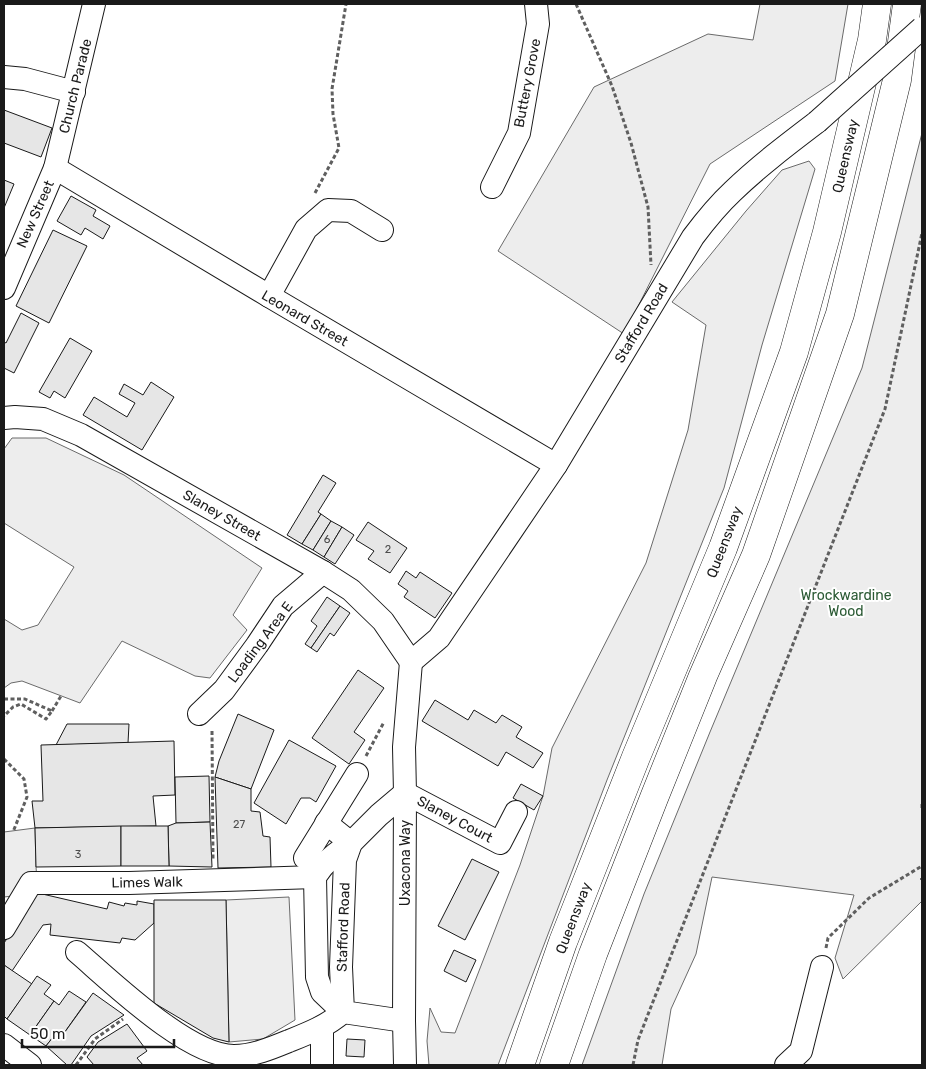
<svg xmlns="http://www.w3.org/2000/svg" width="926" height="1069" font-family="Rubik,sans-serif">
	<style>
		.built { fill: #ededed; stroke: #6a6a6a }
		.building { fill: #e6e6e6; stroke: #1a1a1a }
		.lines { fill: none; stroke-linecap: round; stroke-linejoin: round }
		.minor-casing { stroke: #1a1a1a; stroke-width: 24 }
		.highway-casing { stroke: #1a1a1a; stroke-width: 29 }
		.path { stroke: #5f5f5f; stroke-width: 3; stroke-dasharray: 4 2.5; stroke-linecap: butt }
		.minor { stroke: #fff; stroke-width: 22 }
		.highway { stroke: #fff; stroke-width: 28 }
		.minor-bridge-casing { stroke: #1a1a1a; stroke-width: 24; stroke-linecap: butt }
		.minor-bridge { stroke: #fff; stroke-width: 22 }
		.labels { text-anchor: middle; stroke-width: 4; stroke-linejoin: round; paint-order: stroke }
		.number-label { font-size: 11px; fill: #4d4d4d }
		.street-label { font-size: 14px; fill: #1a1a1a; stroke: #fff }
		.park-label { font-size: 14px; fill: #2b5a34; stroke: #fff }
	</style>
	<rect width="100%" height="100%" fill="#fff"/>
	<g class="built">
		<path d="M 760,4 L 848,4 L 835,81 L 710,164 L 624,334 L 498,251 L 594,87 L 708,34 L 753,40 Z"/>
		<path d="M 922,133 L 922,877 L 920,879 L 922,881 L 922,901 L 843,979 L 835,958 L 854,895 L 712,877 L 696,954 L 671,1009 L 662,1065 L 582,1065 L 644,894 L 710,732 L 862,368 Z"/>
		<path d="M 809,161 L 815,169 L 762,345 L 724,488 L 607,780 L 498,1065 L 429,1065 L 427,1041 L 430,1008 L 441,1032 L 455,1033 L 520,865 L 543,796 L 552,748 L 646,563 L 688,430 L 706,325 L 672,302 L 746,211 L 782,170 Z"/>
		<path d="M 12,438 L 46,438 L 124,475 L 262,568 L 233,615 L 247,630 L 210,678 L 195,676 L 122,641 L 80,703 L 22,681 L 11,683 L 4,688 L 4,619 L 22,630 L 38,625 L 74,567 L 4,523 L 4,449 Z"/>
		<path d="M 35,828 L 36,867 L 38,893 L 4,897 L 4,832 Z"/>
		<path d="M 289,897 L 295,1020 L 263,1039 L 229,1042 L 226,900 Z"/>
	</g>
	<g class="building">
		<path d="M 4,110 L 52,128 L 41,157 L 4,143 Z"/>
		<path d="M 4,180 L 14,184 L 4,208 Z"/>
		<path d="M 71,196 L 96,210 L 93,216 L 110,226 L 103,239 L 85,228 L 81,235 L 57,221 Z"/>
		<path d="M 53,230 L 87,246 L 49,323 L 16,306 Z"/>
		<path d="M 21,313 L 39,323 L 14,373 L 4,368 L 4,342 L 6,343 Z"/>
		<path d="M 70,338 L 92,351 L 65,398 L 54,391 L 50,398 L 39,392 Z"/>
		<path d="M 151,382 L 174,397 L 142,450 L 83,415 L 94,397 L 127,417 L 135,403 L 119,394 L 124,384 L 143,395 Z"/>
		<path d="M 323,475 L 336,483 L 318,512 L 321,514 L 302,544 L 287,535 Z"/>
		<path d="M 321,514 L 331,521 L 313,550 L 302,544 Z"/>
		<path d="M 331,521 L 342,527 L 324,557 L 313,550 Z"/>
		<path d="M 368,522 L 407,548 L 390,573 L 368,559 L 374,551 L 356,540 Z"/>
		<path d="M 342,527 L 354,535 L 335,564 L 324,557 Z"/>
		<path d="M 406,571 L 416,578 L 420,572 L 452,593 L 435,618 L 404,597 L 408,591 L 398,584 Z"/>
		<path d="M 327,597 L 340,606 L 311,648 L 305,644 L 317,626 L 311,621 Z"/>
		<path d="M 340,606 L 350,613 L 334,636 L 330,633 L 317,652 L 311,648 Z"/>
		<path d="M 358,670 L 384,688 L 354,732 L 365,740 L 349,764 L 312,738 Z"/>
		<path d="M 435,700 L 468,720 L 474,710 L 496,723 L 502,715 L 522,727 L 516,737 L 543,753 L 533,768 L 506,752 L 498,766 L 422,721 Z"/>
		<path d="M 238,714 L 274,730 L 251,789 L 215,777 L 219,761 Z"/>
		<path d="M 67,724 L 129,724 L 128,743 L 56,745 Z"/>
		<path d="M 289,740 L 336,766 L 316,802 L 310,798 L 301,798 L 286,824 L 254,803 Z"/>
		<path d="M 174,741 L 175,795 L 153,796 L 156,826 L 35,828 L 32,801 L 43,801 L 41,745 Z"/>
		<path d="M 209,776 L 210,822 L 176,823 L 175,777 Z"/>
		<path d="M 215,777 L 251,789 L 251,811 L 260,812 L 263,836 L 270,837 L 271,867 L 218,868 Z"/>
		<path d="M 521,784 L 543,796 L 534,810 L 513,798 Z"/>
		<path d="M 210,822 L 212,867 L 169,866 L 168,826 L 176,823 Z"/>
		<path d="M 121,826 L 121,866 L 36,867 L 35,828 Z"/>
		<path d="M 121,826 L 168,826 L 169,866 L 121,866 Z"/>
		<path d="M 472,859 L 499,872 L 465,940 L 438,926 Z"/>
		<path d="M 38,893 L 107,909 L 109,902 L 124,906 L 125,903 L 137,905 L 137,901 L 154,904 L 154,923 L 135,940 L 122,938 L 120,943 L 50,935 L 51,924 L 43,925 L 12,971 L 4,965 L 4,943 Z"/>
		<path d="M 154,900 L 226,900 L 229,1042 L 213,1038 L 154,1003 Z"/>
		<path d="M 454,950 L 476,960 L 466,982 L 444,971 Z"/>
		<path d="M 4,965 L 32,984 L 7,1019 L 4,1016 Z"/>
		<path d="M 37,976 L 51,985 L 44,994 L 54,1001 L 30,1035 L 7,1019 Z"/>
		<path d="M 69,991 L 86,1002 L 62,1036 L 57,1032 L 46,1046 L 30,1035 L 54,1001 L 59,1005 Z"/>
		<path d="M 93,993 L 124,1015 L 91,1036 L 71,1065 L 67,1065 L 46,1046 L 57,1032 L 62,1036 Z"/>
		<path d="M 127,1024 L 147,1051 L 137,1058 L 143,1065 L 94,1065 L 87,1057 L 98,1042 Z"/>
		<path d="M 347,1039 L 365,1040 L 364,1057 L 346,1056 Z"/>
	</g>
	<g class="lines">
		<g class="minor-casing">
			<g id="minor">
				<path d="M 4,77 L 25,79 L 74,92"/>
				<path d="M 55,168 L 269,296 L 556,465"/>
				<path d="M 492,187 L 519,133 L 538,24 L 536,4"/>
				<path d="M 4,288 L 55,168 L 94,4"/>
				<path d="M 269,296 L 306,229 L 328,210 L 351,211 L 382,230"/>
				<path d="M 4,418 L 15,417 L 43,419 L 81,435 L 323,572 L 351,590 L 383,621 L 411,662"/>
				<path d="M 411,662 L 439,638 L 556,465 L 693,237 C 705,221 718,205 733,191 C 759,166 788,144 817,122"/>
				<path d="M 199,714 L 224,690 L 257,645 L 283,606 L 323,572"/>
				<path d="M 305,858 L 357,774"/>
				<path d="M 4,928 L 31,883 L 129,883 L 315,877"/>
				<path d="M 77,952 C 112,982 188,1056 234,1056 C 253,1056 272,1048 289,1041 C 309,1033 327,1026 343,1012 L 322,992 L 317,977 L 315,877 C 325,861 336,853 351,843 L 326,823"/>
				<path d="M 404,1021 L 343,1012 L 341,967 L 345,860 L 351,843 L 379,815 L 405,793 L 500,843 L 516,812"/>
				<path d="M 322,1027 L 322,1065"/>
				<path d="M 4,1045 L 30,1065"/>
				<path d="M 405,1065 L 404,1021 L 405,793 L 404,747 L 411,662"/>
				<path d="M 786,1065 L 801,1051 L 822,967"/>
			</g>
		</g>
		<g class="highway-casing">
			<g id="highway">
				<path d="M 520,1065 L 563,942 L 636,757 L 723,548 L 794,352 L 827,232 L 872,40 L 877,4"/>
				<path d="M 554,1065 L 593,954 L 654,798 L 703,676 L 756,555 L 840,314 L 897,80 L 907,4"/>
			</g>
		</g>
		<g class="path">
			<path d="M 576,4 L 612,86 L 631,143 L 648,207 L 651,265"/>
			<path d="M 315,193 L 339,148 L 333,114 L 332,89 L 346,4"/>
			<path d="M 4,699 L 25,699 L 52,711 L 46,719 L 21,704 L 13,707 L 4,716"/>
			<path d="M 52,711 L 61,696"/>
			<path d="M 212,731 L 213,860"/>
			<path d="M 366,756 L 384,722"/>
			<path d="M 4,759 L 24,779 L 27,797 L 13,832"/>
			<path d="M 922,804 L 922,809"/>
			<path d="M 826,948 L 828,938 L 869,898 L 922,866"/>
			<path d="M 76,1065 L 95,1039 L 123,1019"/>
			<path d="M 633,1065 L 638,1040 L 885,409 L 922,233"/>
		</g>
		<use href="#minor" class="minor"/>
		<use href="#highway" class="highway"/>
		<g class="minor-bridge-casing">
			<path id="minor-bridge" d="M 817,122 L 922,28"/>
		</g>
		<use href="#minor-bridge" class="minor-bridge"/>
	</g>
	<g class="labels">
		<g class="number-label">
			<text x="327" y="543">6</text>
			<text x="388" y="553">2</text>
			<text x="239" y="828">27</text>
			<text x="78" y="858">3</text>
		</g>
		<g class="street-label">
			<text transform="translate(527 83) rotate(-79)" y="5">Buttery Grove</text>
			<text transform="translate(75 86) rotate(-76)" y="5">Church Parade</text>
			<text transform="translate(845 156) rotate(-77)" y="5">Queensway</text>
			<text transform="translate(35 214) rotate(-66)" y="5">New Street</text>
			<text transform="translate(305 318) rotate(30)" y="5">Leonard Street</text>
			<text transform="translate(641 323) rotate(-59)" y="5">Stafford Road</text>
			<text transform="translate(222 515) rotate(30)" y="5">Slaney Street</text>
			<text transform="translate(724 542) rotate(-69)" y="5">Queensway</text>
			<text transform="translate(260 642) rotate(-53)" y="5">Loading Area E</text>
			<text transform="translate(455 819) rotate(28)" y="5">Slaney Court</text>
			<text transform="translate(405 863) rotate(-90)" y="5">Uxacona Way</text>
			<text transform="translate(147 882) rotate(-1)" y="5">Limes Walk</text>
			<text transform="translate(573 918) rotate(-69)" y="5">Queensway</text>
			<text transform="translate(343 927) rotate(-88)" y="5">Stafford Road</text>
		</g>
		<g class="park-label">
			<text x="846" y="600">Wrockwardine<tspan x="846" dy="16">Wood</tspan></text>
		</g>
	</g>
	<rect width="926" height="1069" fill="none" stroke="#1a1a1a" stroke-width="10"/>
	<path d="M22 1039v8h152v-8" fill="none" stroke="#1a1a1a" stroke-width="2.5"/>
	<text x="30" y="1039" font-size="15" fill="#1a1a1a" stroke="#ffffff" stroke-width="4" paint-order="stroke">50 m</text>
</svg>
